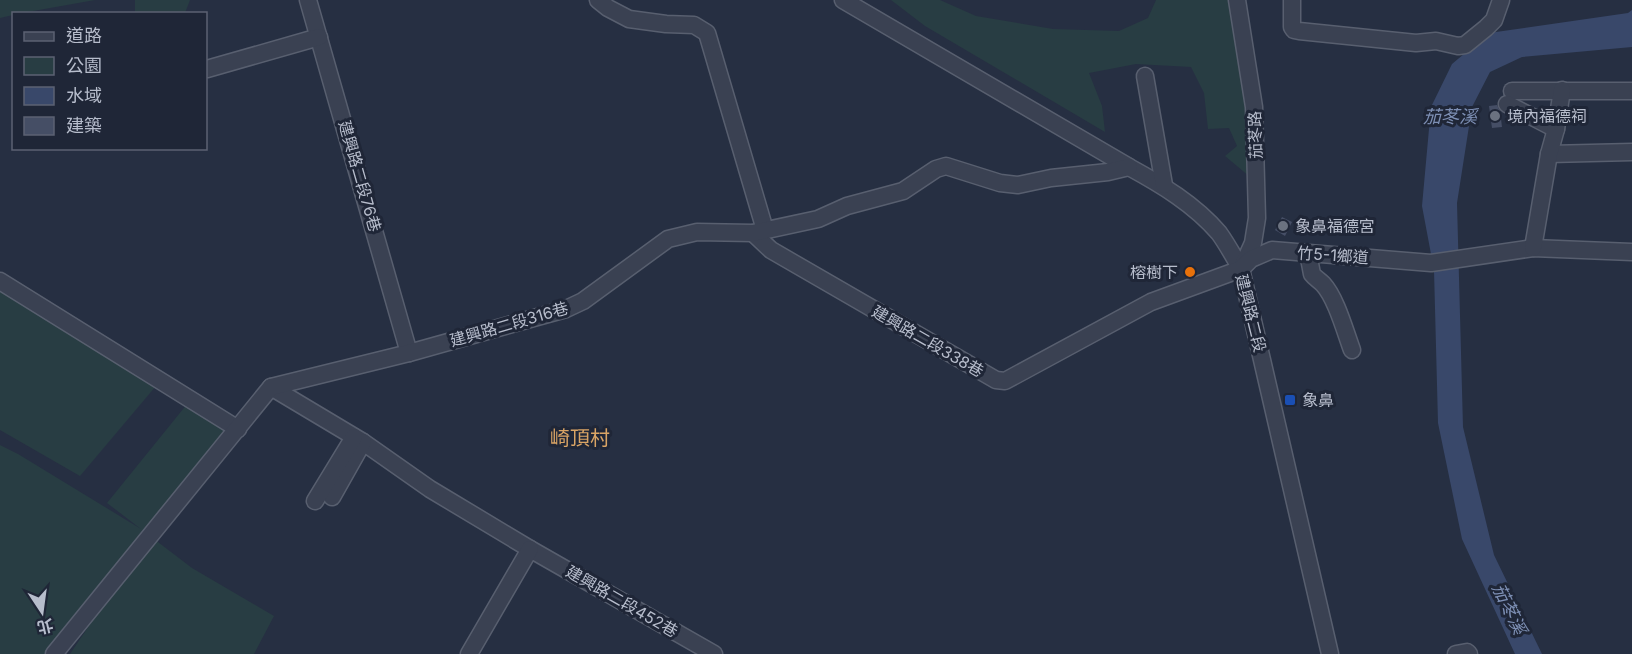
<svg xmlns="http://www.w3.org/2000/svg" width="1632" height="654" font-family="Inter,'Noto Sans TC',sans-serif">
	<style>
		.green { fill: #283d43 }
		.water { fill: #39486a }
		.building { fill: #454e65 }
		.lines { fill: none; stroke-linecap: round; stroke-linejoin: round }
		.minor-casing { stroke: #585f6f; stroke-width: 19 }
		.minor { stroke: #3a4152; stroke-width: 16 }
		.worship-dot { fill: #6b7280; stroke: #1f2637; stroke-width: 2 }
		.food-dot { fill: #e8710a; stroke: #1f2637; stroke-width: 2 }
		.transit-dot { fill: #1a4fb4; stroke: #1f2637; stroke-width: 2 }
		.labels { text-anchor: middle; stroke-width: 6; stroke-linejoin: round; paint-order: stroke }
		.poi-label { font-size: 16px; fill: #b7bdcc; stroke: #1f2637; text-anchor: start }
		.street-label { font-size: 16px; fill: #b7bdcc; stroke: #1f2637 }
		.water-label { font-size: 18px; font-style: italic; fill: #7d8fb4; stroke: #1f2637 }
		.quarter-label { font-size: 20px; fill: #d9a465; stroke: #1f2637 }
	</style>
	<rect width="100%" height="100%" fill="#262f42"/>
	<g class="green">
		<path d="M 0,0 L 95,0 L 22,13 L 14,14 L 13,15 L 0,18 Z"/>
		<path d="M 135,0 L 190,0 L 185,13 L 135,14 Z"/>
		<path d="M 891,0 L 940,0 L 976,16 L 1053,29 L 1119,31 L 1148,18 L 1156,0 L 1232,0 L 1262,187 L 1225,156 L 1237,146 L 1229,128 L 1208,129 L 1204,93 L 1191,67 L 1136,64 L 1089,73 L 1102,106 L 1105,132 L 925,26 Z"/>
		<path d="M 0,279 L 161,380 L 80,476 L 0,430 Z"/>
		<path d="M 192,398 L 238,429 L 150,536 L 192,568 L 274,616 L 254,654 L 70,654 L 144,544 L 54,654 L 0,654 L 0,445 L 18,454 L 141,529 L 107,503 Z"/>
	</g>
	<path class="water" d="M 1632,10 L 1632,47 L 1522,57 L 1490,72 L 1472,107 L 1457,203 L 1463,427 L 1494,555 L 1542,654 L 1515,654 L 1462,539 L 1438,423 L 1434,270 L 1422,206 L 1431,107 L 1452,64 L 1489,33 L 1628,13 Z"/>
	<g class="building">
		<path d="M 1497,105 L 1500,111 L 1502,127 L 1492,128 L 1489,106 Z"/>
		<path d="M 1282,217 L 1292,222 L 1285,236 L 1275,230 Z"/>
	</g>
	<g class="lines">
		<g class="minor-casing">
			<g id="minor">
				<path d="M 308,0 L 409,353"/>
				<path d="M 598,0 L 608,8 L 629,19 L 666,24 L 694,25 L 707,33 L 765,230"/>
				<path d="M 843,0 L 1129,167 C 1162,185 1194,204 1219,233 C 1227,244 1234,257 1241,269 L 1330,654"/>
				<path d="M 1237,0 L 1254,107 L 1257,218 L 1253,243 L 1243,265"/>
				<path d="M 1292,0 L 1292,27 L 1294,30 L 1299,31 L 1416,43 L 1436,41 L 1458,46 L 1465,45 L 1486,28 L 1494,20 L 1501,0"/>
				<path d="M 207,69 L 319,37"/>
				<path d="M 1145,76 L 1164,185"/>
				<path d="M 1512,91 L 1632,91"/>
				<path d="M 1507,104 L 1556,129"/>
				<path d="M 1549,154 L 1632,152"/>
				<path d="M 753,233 L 771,250 L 996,380 L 1005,381 L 1151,302 L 1241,269 L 1251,259 L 1272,250 L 1431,263 L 1533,248 L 1632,252"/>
				<path d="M 1533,248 L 1549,154 L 1556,129 L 1562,90"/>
				<path d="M 1308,253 L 1312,274 C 1315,278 1319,280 1323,284 C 1336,298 1345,331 1352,350"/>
				<path d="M 0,281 L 238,429"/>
				<path d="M 271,387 L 363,442 L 430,489 L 530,549 L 714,654"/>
				<path d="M 332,497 L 363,442"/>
				<path d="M 315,501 L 354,437"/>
				<path d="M 54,654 L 271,387 L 409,353 L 566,309 L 583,301 L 668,239 L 697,232 L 753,233 L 818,219 L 847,206 L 903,191 L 936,169 L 946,166 L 1000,183 L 1018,185 L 1051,178 L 1108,172 L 1129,167"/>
				<path d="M 469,654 L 530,549"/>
				<path d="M 1456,654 L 1467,652 L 1469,654"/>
			</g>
		</g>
		<use href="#minor" class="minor"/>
	</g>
	<g class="worship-dot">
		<circle cx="1495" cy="116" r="6"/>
		<circle cx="1283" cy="226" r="6"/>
	</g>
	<circle class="food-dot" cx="1190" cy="272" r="6"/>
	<rect class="transit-dot" x="1284" y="394" width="12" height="12" rx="3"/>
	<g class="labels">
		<g class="poi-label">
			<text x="1507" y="122">境內福德祠</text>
			<text x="1295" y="232">象鼻福德宮</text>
			<text x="1178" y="278" text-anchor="end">榕樹下</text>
			<text x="1302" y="406">象鼻</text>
		</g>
		<g class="street-label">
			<text transform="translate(1255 135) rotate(-92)" y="6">茄苳路</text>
			<text transform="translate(360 176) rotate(74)" y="6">建興路二段76巷</text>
			<text transform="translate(1333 255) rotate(4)" y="6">竹5-1鄉道</text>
			<text transform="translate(1251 313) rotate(76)" y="6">建興路二段</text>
			<text transform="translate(509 324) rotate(-16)" y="6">建興路二段316巷</text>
			<text transform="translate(928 341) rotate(30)" y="6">建興路二段338巷</text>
			<text transform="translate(622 601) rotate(30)" y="6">建興路二段452巷</text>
		</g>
		<g class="water-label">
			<text x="1450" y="123">茄苳溪</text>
			<text transform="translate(1509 609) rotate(64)" y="6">茄苳溪</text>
		</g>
		<g class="quarter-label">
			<text x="580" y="445">崎頂村</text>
		</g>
	</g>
	<rect x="12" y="12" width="195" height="138" fill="#1f2637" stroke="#5c6273" stroke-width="1.5"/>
	<rect x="24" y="32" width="30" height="9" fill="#3a4152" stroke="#5c6273" stroke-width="1.5"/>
	<text x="66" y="42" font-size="18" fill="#b7bdcc">道路</text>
	<rect x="24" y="57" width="30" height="18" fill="#283d43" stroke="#5c6273" stroke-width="1.5"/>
	<text x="66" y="72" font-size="18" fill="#b7bdcc">公園</text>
	<rect x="24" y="87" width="30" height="18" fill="#39486a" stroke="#5c6273" stroke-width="1.5"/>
	<text x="66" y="102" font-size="18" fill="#b7bdcc">水域</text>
	<rect x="24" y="117" width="30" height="18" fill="#454e65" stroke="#5c6273" stroke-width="1.5"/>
	<text x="66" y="132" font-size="18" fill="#b7bdcc">建築</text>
	<g transform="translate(42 612) rotate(167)" stroke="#1f2637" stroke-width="4.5" paint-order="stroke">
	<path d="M0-4.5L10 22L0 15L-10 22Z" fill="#b7bdcc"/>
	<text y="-9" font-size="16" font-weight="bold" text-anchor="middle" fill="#b7bdcc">北</text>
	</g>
</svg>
